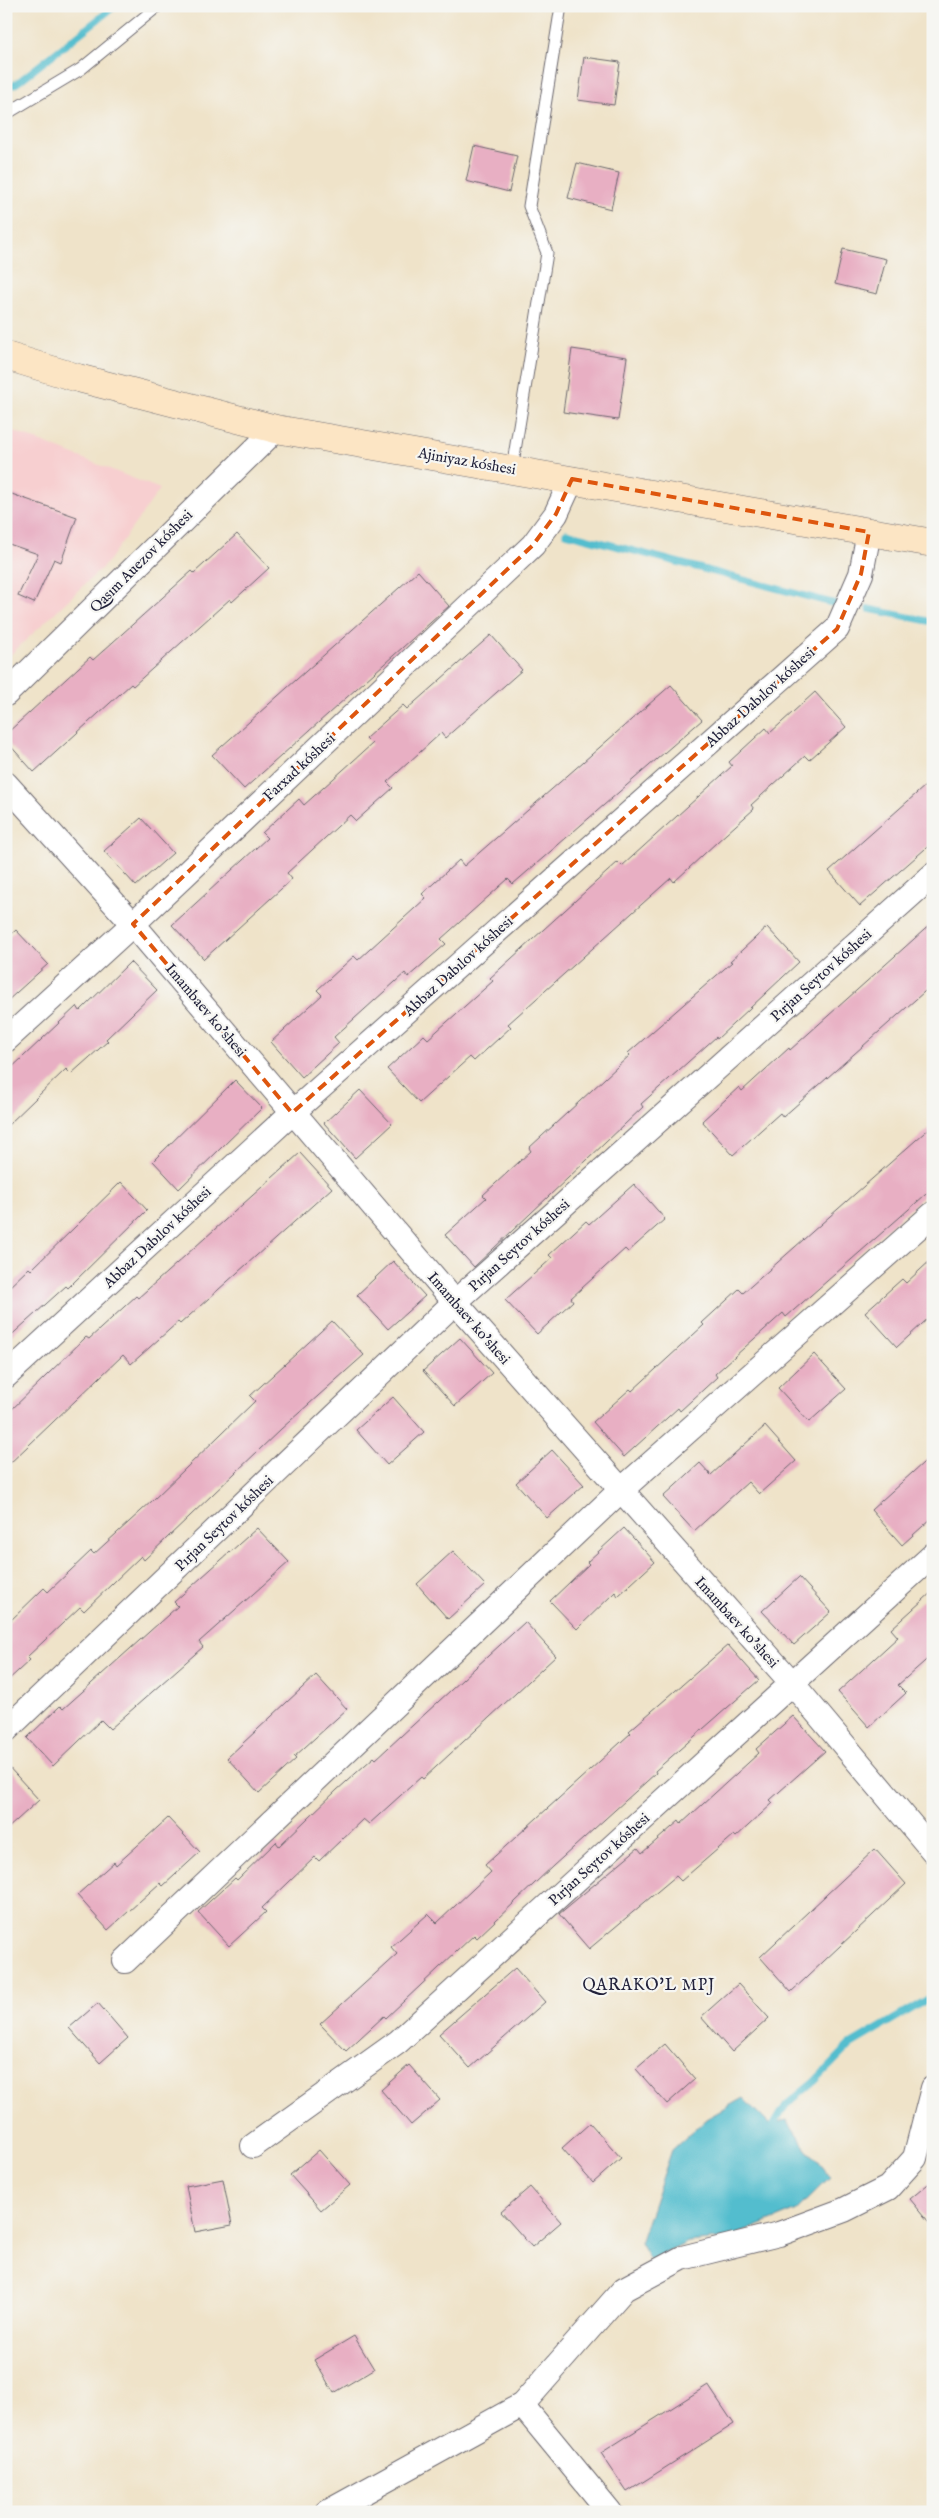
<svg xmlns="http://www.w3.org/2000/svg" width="939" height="2518" font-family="'IM FELL English',serif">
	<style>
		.built { fill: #f7cfd0 }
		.water { fill: #52bdce; stroke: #3a7084 }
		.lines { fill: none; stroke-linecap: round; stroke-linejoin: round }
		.stream { stroke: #52bdce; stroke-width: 7 }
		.building { fill: #e8afc3 }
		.lane-casing { stroke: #6a666d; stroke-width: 13 }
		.street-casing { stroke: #6a666d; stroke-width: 26 }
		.secondary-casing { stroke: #6a666d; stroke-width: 29 }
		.lane { stroke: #fff; stroke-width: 11 }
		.street { stroke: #fff; stroke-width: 24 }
		.secondary { stroke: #fce5c4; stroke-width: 28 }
		.marked { fill: none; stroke: #de560e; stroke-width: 4; stroke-dasharray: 10 6; stroke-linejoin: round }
		.labels { text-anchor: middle; stroke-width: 4.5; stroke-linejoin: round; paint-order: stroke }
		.street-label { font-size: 15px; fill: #22223b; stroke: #f6f6f2 }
		.neighbourhood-label { font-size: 16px; letter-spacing: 1px; fill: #22223b; stroke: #f6f6f2 }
	</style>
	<rect width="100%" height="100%" fill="#f6f6f2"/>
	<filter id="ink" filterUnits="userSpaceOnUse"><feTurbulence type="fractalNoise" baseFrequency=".02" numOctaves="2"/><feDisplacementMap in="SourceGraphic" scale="10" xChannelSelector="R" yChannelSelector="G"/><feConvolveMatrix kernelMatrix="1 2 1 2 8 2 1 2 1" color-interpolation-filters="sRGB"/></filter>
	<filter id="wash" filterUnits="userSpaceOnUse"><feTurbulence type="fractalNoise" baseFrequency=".0096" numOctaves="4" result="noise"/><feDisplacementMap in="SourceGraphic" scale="20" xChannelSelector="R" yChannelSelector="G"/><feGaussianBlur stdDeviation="1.12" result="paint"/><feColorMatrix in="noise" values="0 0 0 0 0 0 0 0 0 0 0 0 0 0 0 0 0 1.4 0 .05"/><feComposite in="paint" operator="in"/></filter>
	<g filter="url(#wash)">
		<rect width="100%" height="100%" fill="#efe3c9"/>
		<path class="built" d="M 6,428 L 160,489 L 106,564 L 6,659 Z"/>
		<path class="water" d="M 743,2098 L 772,2127 L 775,2123 L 787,2120 C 799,2142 816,2157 830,2177 L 797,2210 L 729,2238 L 688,2242 L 650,2261 L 640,2243 L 672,2150 L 706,2119 Z"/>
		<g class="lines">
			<g class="stream">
				<path d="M 6,88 L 17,83 L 115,6"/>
				<path d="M 566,533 L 836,604"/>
				<path d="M 869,609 L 933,622"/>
				<path d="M 772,2128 L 786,2105 L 814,2082 L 850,2045 L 933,1996"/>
			</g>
		</g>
		<g id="blocks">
			<g class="building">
				<path d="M 584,57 L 620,62 L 614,105 L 578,100 Z"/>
				<path d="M 474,146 L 517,156 L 509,192 L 466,181 Z"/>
				<path d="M 577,163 L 619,173 L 611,209 L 568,198 Z"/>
				<path d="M 843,249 L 886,259 L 877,294 L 835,284 Z"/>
				<path d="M 572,349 L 627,357 L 618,420 L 563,412 Z"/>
				<path d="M 6,492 L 77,517 L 61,562 L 54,559 L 34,603 L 18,596 L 38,554 L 6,543 Z"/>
				<path d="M 237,534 L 269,568 L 232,602 L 230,599 L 133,686 L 131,684 L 34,772 L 6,741 L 6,734 L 90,657 L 93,660 L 192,571 L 194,573 Z"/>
				<path d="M 418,571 L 449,606 L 244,789 L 212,755 Z"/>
				<path d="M 491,635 L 522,670 L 445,738 L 441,733 L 387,782 L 393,788 L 356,821 L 350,815 L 287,873 L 292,879 L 204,959 L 172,925 L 267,838 L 262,833 L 299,799 L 304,805 L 372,744 L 366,738 L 403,705 L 407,709 Z"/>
				<path d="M 671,685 L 702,720 L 513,884 L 508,879 L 441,939 L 446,944 L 408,977 L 405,973 L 334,1037 L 339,1043 L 302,1077 L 271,1042 L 322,995 L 317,990 L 354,956 L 358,960 L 426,898 L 422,894 L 459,860 L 464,866 Z"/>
				<path d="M 815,692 L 846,727 L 809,760 L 805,756 L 751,805 L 754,809 L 717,842 L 674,882 L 671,878 L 564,974 L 508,1024 L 511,1027 L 474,1061 L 470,1057 L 419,1103 L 387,1069 L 424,1035 L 428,1039 L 493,981 L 490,978 L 618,862 L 622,866 L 732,766 L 729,762 L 766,728 L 770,733 Z"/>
				<path d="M 925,786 L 933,795 L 933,842 L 860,906 L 829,871 Z"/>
				<path d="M 141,818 L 173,853 L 136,886 L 104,851 Z"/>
				<path d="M 933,922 L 933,984 L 783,1117 L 780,1113 L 733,1155 L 702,1121 L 739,1087 L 742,1091 L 789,1048 L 790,1050 Z"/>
				<path d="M 767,927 L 799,962 L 717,1039 L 716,1037 L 641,1104 L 643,1107 L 474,1267 L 445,1235 L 486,1198 L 483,1195 L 531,1151 L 529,1148 L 630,1055 L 628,1053 L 732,962 L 730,961 Z"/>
				<path d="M 16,930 L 48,964 L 6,1002 L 6,939 Z"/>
				<path d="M 130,962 L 157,990 L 106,1039 L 108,1041 L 71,1074 L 66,1069 L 6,1127 L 6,1073 L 77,1006 L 80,1011 Z"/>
				<path d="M 235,1080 L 262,1108 L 179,1189 L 153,1161 Z"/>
				<path d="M 360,1090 L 392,1124 L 355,1158 L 324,1123 Z"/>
				<path d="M 933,1125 L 933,1188 L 786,1317 L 783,1313 L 715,1374 L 717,1377 L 680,1411 L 678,1408 L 624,1457 L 593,1422 L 630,1389 L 632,1391 L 704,1325 L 702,1323 L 739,1289 L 743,1293 Z"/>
				<path d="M 300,1153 L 332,1188 L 180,1324 L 178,1322 L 131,1364 L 123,1355 L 6,1467 L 6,1415 L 86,1337 L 89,1339 L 136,1296 L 138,1298 Z"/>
				<path d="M 121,1182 L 147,1210 L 68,1288 L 66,1286 L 6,1340 L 6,1290 L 29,1268 L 31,1270 Z"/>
				<path d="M 634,1184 L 665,1219 L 628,1252 L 625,1249 L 571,1298 L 573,1301 L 537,1334 L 505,1300 L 552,1258 L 549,1255 L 586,1221 L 589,1224 Z"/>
				<path d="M 933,1258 L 933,1314 L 897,1347 L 865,1312 L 902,1279 L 906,1283 Z"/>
				<path d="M 393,1261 L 425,1296 L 388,1329 L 357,1295 Z"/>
				<path d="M 332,1321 L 364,1355 L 281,1429 L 144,1560 L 141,1556 L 84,1611 L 80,1607 L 27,1657 L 30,1660 L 6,1682 L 6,1625 L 44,1588 L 48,1592 L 91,1551 L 94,1554 L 152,1501 L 255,1401 L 250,1396 Z"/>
				<path d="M 460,1338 L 492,1373 L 455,1406 L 423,1371 Z"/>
				<path d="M 814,1354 L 846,1389 L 809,1422 L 778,1388 Z"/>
				<path d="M 393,1397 L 424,1432 L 387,1465 L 356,1430 Z"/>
				<path d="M 765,1426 L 796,1461 L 759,1494 L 748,1482 L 694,1531 L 663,1497 L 700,1463 L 711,1475 Z"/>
				<path d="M 552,1450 L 584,1485 L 547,1518 L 516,1483 Z"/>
				<path d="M 933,1454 L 933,1517 L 902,1545 L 871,1510 Z"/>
				<path d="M 257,1528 L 289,1562 L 199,1642 L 203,1647 L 110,1729 L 101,1720 L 53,1766 L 27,1738 L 60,1706 L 63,1709 L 178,1606 L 174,1602 Z"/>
				<path d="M 624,1528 L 655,1562 L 618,1596 L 615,1592 L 577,1629 L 550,1601 L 589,1564 L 587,1562 Z"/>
				<path d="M 453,1551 L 485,1585 L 448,1619 L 417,1584 Z"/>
				<path d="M 799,1577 L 831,1612 L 794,1645 L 762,1611 Z"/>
				<path d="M 933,1591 L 933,1654 L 898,1685 L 906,1693 L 869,1727 L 838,1692 L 898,1637 L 891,1629 Z"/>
				<path d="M 525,1622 L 556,1656 L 423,1779 L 421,1777 L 369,1824 L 363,1819 L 319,1861 L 315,1857 L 262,1908 L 266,1912 L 229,1946 L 198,1912 L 235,1878 L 237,1880 L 276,1842 L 279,1846 L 337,1790 L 374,1757 L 376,1759 Z"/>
				<path d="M 728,1645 L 759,1680 L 655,1771 L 656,1773 L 553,1866 L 477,1938 L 474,1935 L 386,2018 L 384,2016 L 346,2051 L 320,2024 L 397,1954 L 391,1947 L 428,1914 L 437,1923 L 491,1872 L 485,1865 L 631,1733 L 629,1731 Z"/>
				<path d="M 316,1675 L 347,1709 L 294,1757 L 296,1759 L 259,1793 L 227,1758 Z"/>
				<path d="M 793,1716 L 825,1751 L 770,1800 L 773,1803 L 736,1837 L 734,1835 L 681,1881 L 676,1876 L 589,1949 L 559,1914 L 638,1848 L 642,1853 L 679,1821 L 681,1824 L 759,1753 L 756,1749 Z"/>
				<path d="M 6,1764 L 39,1800 L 6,1830 Z"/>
				<path d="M 168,1818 L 200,1852 L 163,1886 L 160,1883 L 108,1930 L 77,1895 L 114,1862 L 116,1865 Z"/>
				<path d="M 875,1849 L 906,1884 L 791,1992 L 760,1957 Z"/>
				<path d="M 515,1968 L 545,2002 L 470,2068 L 439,2034 Z"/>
				<path d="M 738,1984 L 769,2018 L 732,2052 L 701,2017 Z"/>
				<path d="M 98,2003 L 128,2038 L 100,2063 L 69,2028 Z"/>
				<path d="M 665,2044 L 695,2079 L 667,2104 L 636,2069 Z"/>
				<path d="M 409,2065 L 440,2100 L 411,2125 L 381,2090 Z"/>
				<path d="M 590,2123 L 621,2158 L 593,2183 L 562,2148 Z"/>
				<path d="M 319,2150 L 350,2185 L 321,2210 L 290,2175 Z"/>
				<path d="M 223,2179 L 232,2225 L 195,2232 L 186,2186 Z"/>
				<path d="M 933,2180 L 933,2227 L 910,2199 Z"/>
				<path d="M 530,2187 L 561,2222 L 532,2247 L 501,2212 Z"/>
				<path d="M 354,2336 L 374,2369 L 334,2393 L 314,2360 Z"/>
				<path d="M 708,2385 L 734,2424 L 627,2492 L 601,2453 Z"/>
			</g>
		</g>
	</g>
	<g filter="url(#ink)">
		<use href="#blocks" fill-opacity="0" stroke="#6a666d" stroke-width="1"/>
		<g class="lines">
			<g class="lane-casing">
				<g id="lane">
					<path d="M 6,114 L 81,69 L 158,6"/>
					<path d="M 512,469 L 547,253 L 529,206 L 561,6"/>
				</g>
			</g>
			<g class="street-casing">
				<g id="street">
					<path d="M 6,694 L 276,429"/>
					<path d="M 6,784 L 133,924 L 455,1302 L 792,1683 L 933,1851"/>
					<path d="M 6,1040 L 133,924 L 533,545 L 556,514 L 572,479"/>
					<path d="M 6,1376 L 292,1113 L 837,629 L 861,574 L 869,532"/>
					<path d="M 6,1730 L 455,1302 L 933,875"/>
					<path d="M 125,1961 L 620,1491 L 933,1214"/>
					<path d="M 253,2146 L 398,2042 L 933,1555"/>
					<path d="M 522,2405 L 610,2512"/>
					<path d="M 328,2512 L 522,2405 L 624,2289 L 682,2258 L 779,2234 L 844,2210 L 888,2188 L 915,2158 L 933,2088"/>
				</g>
			</g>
			<g class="secondary-casing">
				<path id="secondary" d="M 6,356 L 78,378 L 276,429 L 933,543"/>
			</g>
			<use href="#lane" class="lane"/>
			<use href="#street" class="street"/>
			<use href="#secondary" class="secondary"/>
		</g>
	</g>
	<path class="marked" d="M 572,479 L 869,532 L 861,574 L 837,629 L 292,1113 L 133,924 L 533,545 L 556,514 Z"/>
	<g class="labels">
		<g class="street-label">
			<text transform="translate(467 461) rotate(10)" y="5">Ajiniyaz kóshesi</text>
			<text transform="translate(141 561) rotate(-45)" y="5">Qasım Auezov kóshesi</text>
			<text transform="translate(760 697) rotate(-42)" y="5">Abbaz Dabılov kóshesi</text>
			<text transform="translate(299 767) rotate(-43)" y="5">Farxad kóshesi</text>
			<text transform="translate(458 966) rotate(-42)" y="5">Abbaz Dabılov kóshesi</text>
			<text transform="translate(821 975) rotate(-42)" y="5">Pırjan Seytov kóshesi</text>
			<text transform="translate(206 1010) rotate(50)" y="5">Imambaev ko'shesi</text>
			<text transform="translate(157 1237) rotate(-43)" y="5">Abbaz Dabılov kóshesi</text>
			<text transform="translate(519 1245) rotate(-42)" y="5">Pırjan Seytov kóshesi</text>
			<text transform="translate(469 1318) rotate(49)" y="5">Imambaev ko'shesi</text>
			<text transform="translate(224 1523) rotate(-44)" y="5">Pırjan Seytov kóshesi</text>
			<text transform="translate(737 1622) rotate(48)" y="5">Imambaev ko'shesi</text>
			<text transform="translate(599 1859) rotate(-42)" y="5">Pırjan Seytov kóshesi</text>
		</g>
		<g class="neighbourhood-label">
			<text x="649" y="1990">QARAKO'L MPJ</text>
		</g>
	</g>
	<rect width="939" height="2518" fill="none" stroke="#f6f6f2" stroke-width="25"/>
</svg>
